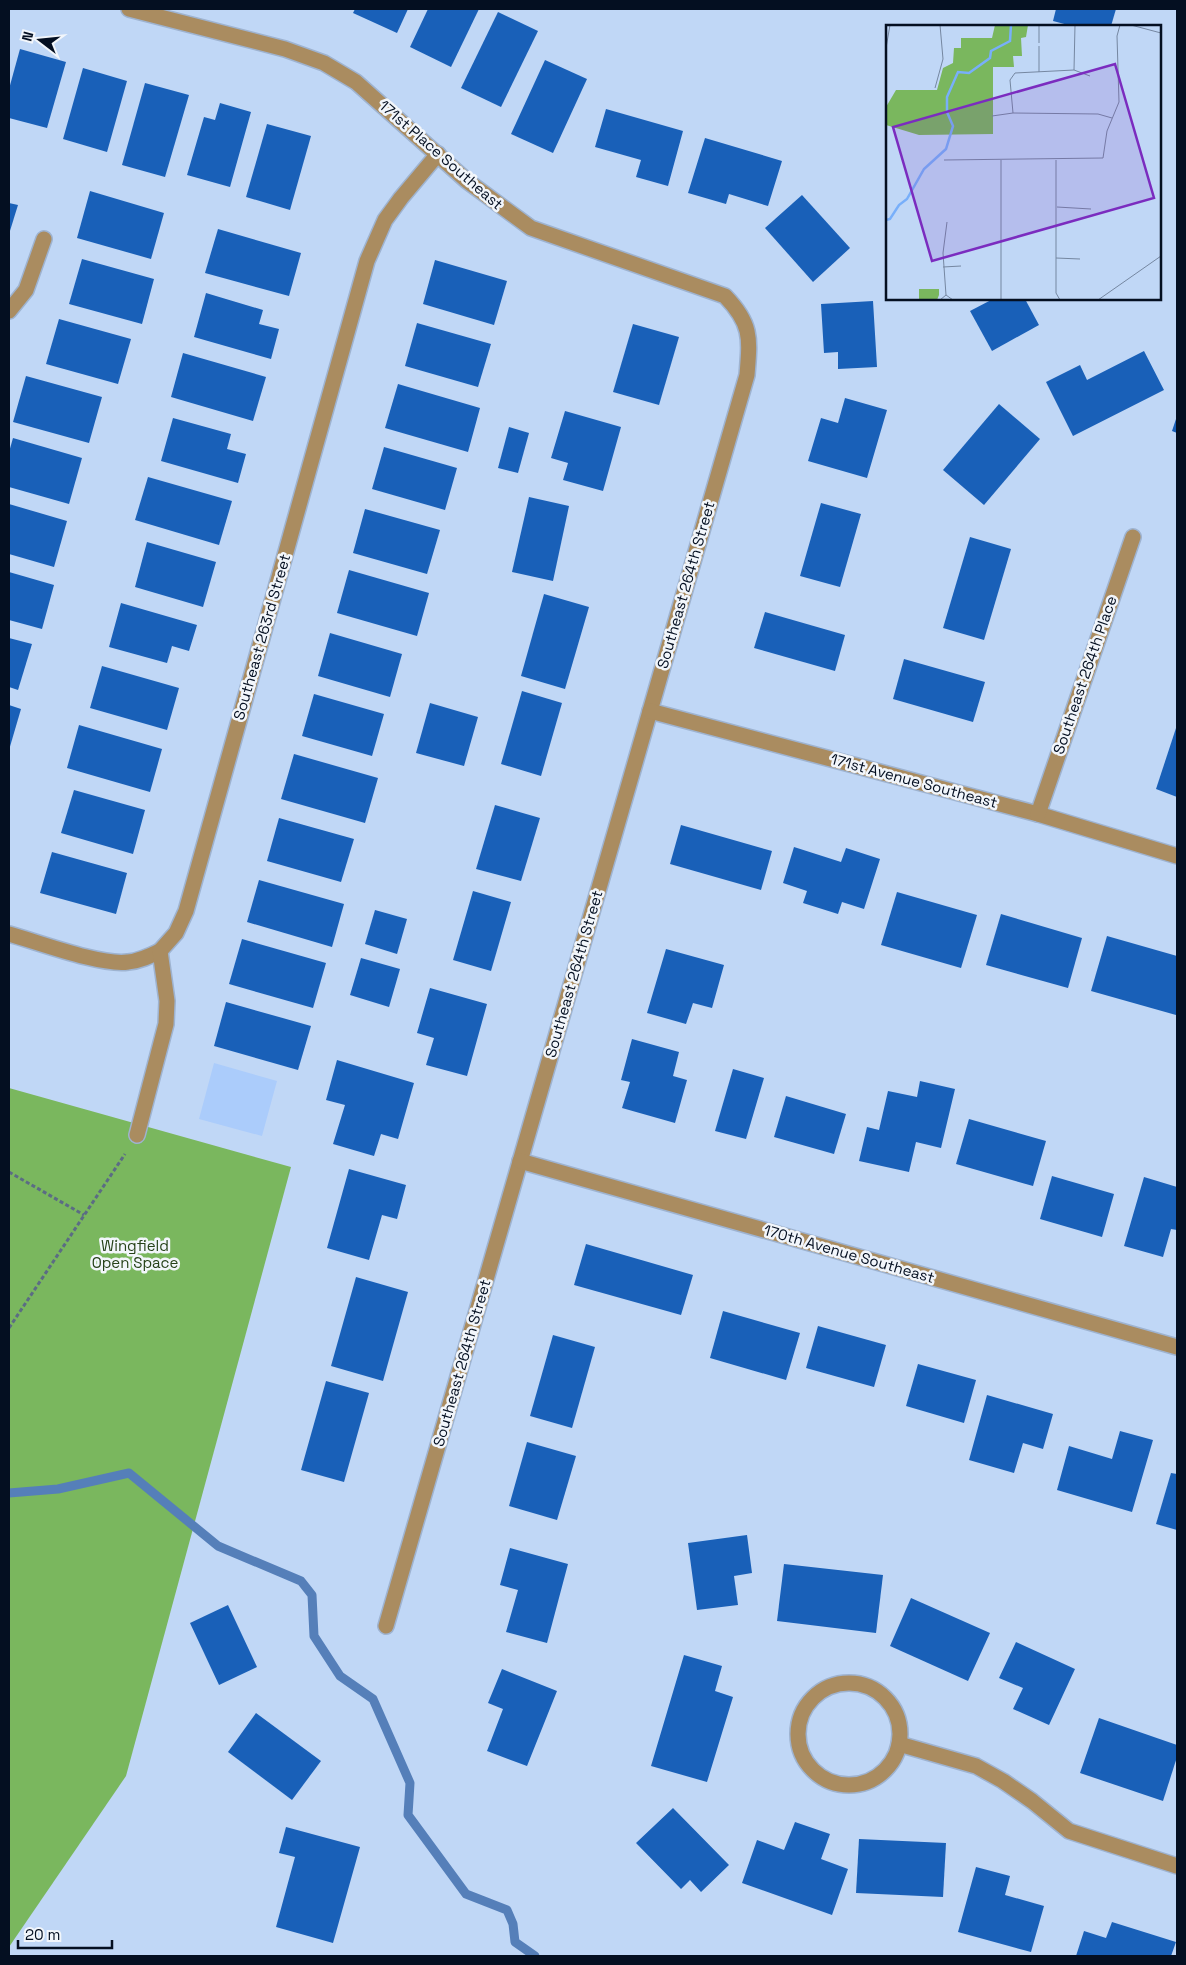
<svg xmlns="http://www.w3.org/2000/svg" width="1186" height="1965" font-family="'Space Grotesk',sans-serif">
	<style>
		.built { fill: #abccfb }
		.green { fill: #7ab75e }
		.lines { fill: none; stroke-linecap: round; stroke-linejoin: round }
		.stream { stroke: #557fb9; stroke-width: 9 }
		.building { fill: #1960b8 }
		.minor-casing { stroke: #9eb3d0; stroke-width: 18 }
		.path { stroke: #5b6c84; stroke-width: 3; stroke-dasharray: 4 2.5; stroke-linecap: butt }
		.minor { stroke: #aa8c60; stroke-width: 15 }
		.labels { text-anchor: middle; stroke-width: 5; stroke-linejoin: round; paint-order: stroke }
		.street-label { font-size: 15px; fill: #040f21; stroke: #f2f6fb }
		.park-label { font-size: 15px; fill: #264219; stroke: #f2f6fb }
		.inset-river { fill: none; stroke: #78affa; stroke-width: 2.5 }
		.inset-road { fill: none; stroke: #7587a1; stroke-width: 1 }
		.view { fill: #7b2cbf; fill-opacity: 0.15; stroke: #7b2cbf; stroke-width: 2.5 }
		.inset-edge { fill: none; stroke: #040f21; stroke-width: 2.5 }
	</style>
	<rect width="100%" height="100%" fill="#c0d7f6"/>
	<path class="built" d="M 214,1063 L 277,1081 L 262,1136 L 199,1119 Z"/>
	<path class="green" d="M 9,1088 L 291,1167 L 126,1776 L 9,1947 Z"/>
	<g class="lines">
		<path class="stream" d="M 9,1493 L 58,1489 L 129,1473 L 218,1546 L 301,1581 L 312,1595 L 314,1636 L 340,1676 L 373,1699 L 410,1783 L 408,1815 L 466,1894 L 507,1910 L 513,1924 L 515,1942 L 535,1956"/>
	</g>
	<g class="building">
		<path d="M 355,9 L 408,9 L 397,33 L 353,13 Z"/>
		<path d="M 428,9 L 479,9 L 451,67 L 410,47 Z"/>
		<path d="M 1056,9 L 1116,9 L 1111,26 L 1072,26 L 1053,21 Z"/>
		<path d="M 498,12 L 538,31 L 501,107 L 461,88 Z"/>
		<path d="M 20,49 L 66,62 L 47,128 L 9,118 L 9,89 Z"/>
		<path d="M 545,60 L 587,79 L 553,153 L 511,134 Z"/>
		<path d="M 83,68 L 127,81 L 107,152 L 63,139 Z"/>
		<path d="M 145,83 L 189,95 L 165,177 L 122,165 Z"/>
		<path d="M 220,103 L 251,112 L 230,187 L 187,175 L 204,117 L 215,120 Z"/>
		<path d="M 606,109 L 683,131 L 668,186 L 636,177 L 641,160 L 595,147 Z"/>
		<path d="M 267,124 L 311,136 L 290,210 L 246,197 Z"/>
		<path d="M 705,138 L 782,161 L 768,206 L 729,194 L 726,204 L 688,193 Z"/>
		<path d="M 90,191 L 164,213 L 151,259 L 77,238 Z"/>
		<path d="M 802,195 L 850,248 L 813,282 L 765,228 Z"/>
		<path d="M 9,203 L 18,205 L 9,234 Z"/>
		<path d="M 218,229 L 301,253 L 289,296 L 205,273 Z"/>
		<path d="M 82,259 L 154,279 L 142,324 L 69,304 Z"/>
		<path d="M 435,260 L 507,281 L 494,325 L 423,304 Z"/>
		<path d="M 206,293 L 263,310 L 259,324 L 279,329 L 271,359 L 194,337 Z"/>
		<path d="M 993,299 L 1025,299 L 1039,325 L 992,351 L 970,311 Z"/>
		<path d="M 873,301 L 877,367 L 838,369 L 838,352 L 824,353 L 821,304 Z"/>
		<path d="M 59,319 L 131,339 L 118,384 L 46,364 Z"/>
		<path d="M 417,323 L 491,344 L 478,387 L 405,366 Z"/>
		<path d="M 633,324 L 679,337 L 659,405 L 613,392 Z"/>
		<path d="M 1144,351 L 1164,390 L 1073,436 L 1046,382 L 1080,365 L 1087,380 Z"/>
		<path d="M 183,353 L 266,377 L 253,421 L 171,397 Z"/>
		<path d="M 26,376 L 102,397 L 89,443 L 13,422 Z"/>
		<path d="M 398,384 L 480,408 L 468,452 L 385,428 Z"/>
		<path d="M 845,398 L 887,410 L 867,478 L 808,461 L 821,418 L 838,423 Z"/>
		<path d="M 999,404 L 1040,439 L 984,505 L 943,470 Z"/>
		<path d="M 565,411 L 621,427 L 603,491 L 563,480 L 568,463 L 551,458 Z"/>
		<path d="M 1177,416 L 1177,433 L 1172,431 Z"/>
		<path d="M 173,418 L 231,434 L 227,449 L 246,454 L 238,483 L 161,461 Z"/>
		<path d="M 509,427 L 529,433 L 518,473 L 498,468 Z"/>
		<path d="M 13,438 L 82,458 L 69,504 L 9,487 L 9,452 Z"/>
		<path d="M 384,447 L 457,468 L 445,510 L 372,489 Z"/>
		<path d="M 148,477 L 232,501 L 219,545 L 135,520 Z"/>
		<path d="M 529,497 L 569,506 L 553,581 L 512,572 Z"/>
		<path d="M 821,503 L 861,514 L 840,587 L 800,576 Z"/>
		<path d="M 9,504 L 67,521 L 54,567 L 9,554 Z"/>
		<path d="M 365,509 L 440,530 L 427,574 L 353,553 Z"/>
		<path d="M 970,537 L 1011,549 L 984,640 L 943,628 Z"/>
		<path d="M 147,542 L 216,562 L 203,607 L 135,587 Z"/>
		<path d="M 349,570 L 429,593 L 417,636 L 337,613 Z"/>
		<path d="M 9,572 L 54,585 L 42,629 L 9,620 Z"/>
		<path d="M 544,594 L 589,607 L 565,689 L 521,676 Z"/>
		<path d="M 121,603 L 197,625 L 189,651 L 172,646 L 167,663 L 109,647 Z"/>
		<path d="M 765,612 L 845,635 L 835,671 L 754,648 Z"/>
		<path d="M 330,633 L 402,654 L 390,697 L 318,676 Z"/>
		<path d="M 9,638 L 32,644 L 18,690 L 9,687 Z"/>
		<path d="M 904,659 L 985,682 L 973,722 L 893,699 Z"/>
		<path d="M 102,666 L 179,688 L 167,730 L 90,708 Z"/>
		<path d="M 522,691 L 562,703 L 541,776 L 501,764 Z"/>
		<path d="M 314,694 L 384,714 L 372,756 L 302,736 Z"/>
		<path d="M 430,703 L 478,717 L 464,766 L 416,753 Z"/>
		<path d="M 9,705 L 21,709 L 9,750 Z"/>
		<path d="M 79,725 L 162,749 L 150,792 L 67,768 Z"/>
		<path d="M 1177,725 L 1177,797 L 1156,789 Z"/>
		<path d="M 294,754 L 378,778 L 365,823 L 281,799 Z"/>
		<path d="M 74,790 L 145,810 L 133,854 L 61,833 Z"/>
		<path d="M 495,805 L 540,818 L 521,881 L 476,869 Z"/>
		<path d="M 279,818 L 354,839 L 341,882 L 267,861 Z"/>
		<path d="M 681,825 L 772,851 L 761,890 L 670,864 Z"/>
		<path d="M 794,847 L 841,862 L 846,848 L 880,859 L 864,909 L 842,902 L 838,914 L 803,903 L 807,891 L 783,883 Z"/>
		<path d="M 52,852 L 127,873 L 116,914 L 40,893 Z"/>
		<path d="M 259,880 L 344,904 L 332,947 L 247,922 Z"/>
		<path d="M 473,891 L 511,902 L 491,971 L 453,960 Z"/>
		<path d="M 897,892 L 977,915 L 961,968 L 881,945 Z"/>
		<path d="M 375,910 L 407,919 L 397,954 L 365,944 Z"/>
		<path d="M 1001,914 L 1082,938 L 1068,988 L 986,965 Z"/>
		<path d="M 1107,936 L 1177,956 L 1176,1015 L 1091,991 Z"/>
		<path d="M 242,939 L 326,963 L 313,1008 L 229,984 Z"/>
		<path d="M 666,949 L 724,965 L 712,1008 L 693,1003 L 686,1024 L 647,1013 Z"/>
		<path d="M 361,958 L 400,969 L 389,1007 L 350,995 Z"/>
		<path d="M 430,988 L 487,1004 L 467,1076 L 426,1065 L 434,1038 L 417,1033 Z"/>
		<path d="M 226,1002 L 311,1026 L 298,1070 L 214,1046 Z"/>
		<path d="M 632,1039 L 679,1052 L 673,1076 L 687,1080 L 675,1123 L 622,1108 L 630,1082 L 621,1080 Z"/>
		<path d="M 337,1060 L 414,1083 L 398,1139 L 381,1134 L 374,1156 L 333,1144 L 345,1105 L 326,1100 Z"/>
		<path d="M 733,1069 L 764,1078 L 746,1139 L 715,1131 Z"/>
		<path d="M 920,1081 L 955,1089 L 941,1148 L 916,1142 L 909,1172 L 859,1161 L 867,1127 L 879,1130 L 888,1091 L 917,1097 Z"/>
		<path d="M 786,1096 L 846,1114 L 834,1154 L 774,1137 Z"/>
		<path d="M 969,1119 L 1046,1141 L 1033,1186 L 956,1164 Z"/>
		<path d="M 349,1169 L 406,1185 L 397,1219 L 382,1215 L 369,1260 L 327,1248 Z"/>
		<path d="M 1052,1176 L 1114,1194 L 1102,1237 L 1040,1219 Z"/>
		<path d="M 1144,1177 L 1177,1187 L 1177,1230 L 1171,1229 L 1163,1257 L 1124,1246 Z"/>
		<path d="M 586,1244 L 693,1275 L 681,1315 L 574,1285 Z"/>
		<path d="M 356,1277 L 408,1292 L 383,1381 L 331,1366 Z"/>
		<path d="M 723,1311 L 800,1333 L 786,1380 L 710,1358 Z"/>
		<path d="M 818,1326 L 886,1345 L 874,1387 L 806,1368 Z"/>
		<path d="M 553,1335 L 595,1347 L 572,1428 L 530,1416 Z"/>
		<path d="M 918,1364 L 976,1380 L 964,1423 L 906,1406 Z"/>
		<path d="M 326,1381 L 369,1393 L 344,1482 L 301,1470 Z"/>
		<path d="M 987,1395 L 1053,1414 L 1043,1449 L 1023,1443 L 1014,1473 L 969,1460 Z"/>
		<path d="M 1120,1431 L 1153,1440 L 1132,1512 L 1057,1490 L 1069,1446 L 1112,1459 Z"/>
		<path d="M 527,1442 L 576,1456 L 557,1520 L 509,1506 Z"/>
		<path d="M 1171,1473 L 1177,1474 L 1177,1530 L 1156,1524 Z"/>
		<path d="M 747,1535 L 752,1573 L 734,1576 L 738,1605 L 697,1610 L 688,1543 Z"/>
		<path d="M 510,1548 L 568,1564 L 547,1643 L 506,1632 L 518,1590 L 500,1585 Z"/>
		<path d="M 784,1564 L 883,1575 L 876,1633 L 777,1621 Z"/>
		<path d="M 911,1598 L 990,1633 L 968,1681 L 890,1646 Z"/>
		<path d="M 228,1605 L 257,1667 L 219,1685 L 190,1623 Z"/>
		<path d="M 1016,1642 L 1075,1669 L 1049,1725 L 1013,1709 L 1023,1688 L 999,1678 Z"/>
		<path d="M 684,1655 L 722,1666 L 715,1691 L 733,1697 L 707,1782 L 651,1766 Z"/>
		<path d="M 502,1669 L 557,1691 L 527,1766 L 487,1751 L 503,1709 L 488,1703 Z"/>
		<path d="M 256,1713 L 321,1761 L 292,1800 L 228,1752 Z"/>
		<path d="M 1099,1718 L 1177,1745 L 1177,1757 L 1163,1801 L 1080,1773 Z"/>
		<path d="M 673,1808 L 729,1865 L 701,1892 L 690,1880 L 681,1889 L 636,1843 Z"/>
		<path d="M 795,1822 L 830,1834 L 821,1859 L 848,1869 L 832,1915 L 742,1883 L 757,1840 L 784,1850 Z"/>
		<path d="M 286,1827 L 360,1847 L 333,1943 L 276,1927 L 295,1857 L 279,1853 Z"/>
		<path d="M 859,1839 L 946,1843 L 943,1897 L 856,1893 Z"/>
		<path d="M 976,1867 L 1010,1876 L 1005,1895 L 1044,1906 L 1031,1952 L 958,1932 Z"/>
		<path d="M 1112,1922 L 1176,1942 L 1171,1956 L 1076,1956 L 1084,1931 L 1106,1938 Z"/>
	</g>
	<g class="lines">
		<g class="minor-casing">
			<g id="minor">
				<path d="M 129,9 L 285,49 L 324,63 L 356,82 L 467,181 L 531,228 L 725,296 C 752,324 750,338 747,375 L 386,1626"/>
				<path d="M 9,311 L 26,290 L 44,239"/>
				<path d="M 650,711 L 1038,814 L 1177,856"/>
				<path d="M 1038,814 L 1133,537"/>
				<path d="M 9,934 C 38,942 101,966 128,962 C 140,961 150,956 160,951"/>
				<path d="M 137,1135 L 166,1024 L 167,1001 L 160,951 L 176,933 L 186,911 L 367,261 L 385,220 L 401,198 L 438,154"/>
				<path d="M 520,1161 L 1177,1347"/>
				<circle cx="849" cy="1734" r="51"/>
				<path d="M 899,1744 L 976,1766 L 1003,1781 L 1032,1801 L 1069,1831 L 1177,1866"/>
			</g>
		</g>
		<g class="path">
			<path d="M 9,1172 L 84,1215"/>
			<path d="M 9,1328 L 125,1154"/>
		</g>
		<use href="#minor" class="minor"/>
	</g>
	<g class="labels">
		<g class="street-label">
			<text transform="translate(441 155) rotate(41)" y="5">171st Place Southeast</text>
			<text transform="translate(686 585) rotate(-74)" y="5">Southeast 264th Street</text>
			<text transform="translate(262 637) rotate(-74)" y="5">Southeast 263rd Street</text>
			<text transform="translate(1085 675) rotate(-71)" y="5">Southeast 264th Place</text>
			<text transform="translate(914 781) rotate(15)" y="5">171st Avenue Southeast</text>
			<text transform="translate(574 974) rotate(-74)" y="5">Southeast 264th Street</text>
			<text transform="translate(849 1254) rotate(16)" y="5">170th Avenue Southeast</text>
			<text transform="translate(462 1363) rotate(-74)" y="5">Southeast 264th Street</text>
		</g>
		<g class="park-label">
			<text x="135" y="1251">Wingfield<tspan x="135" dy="17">Open Space</tspan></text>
		</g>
	</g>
	<g transform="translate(886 25)">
		<rect width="275" height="275" fill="#c0d7f6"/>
		<path d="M 109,0 L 142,0 L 140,12 L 135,13 L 136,31 L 127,31 L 128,42 L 107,42 L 107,109 L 33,110 L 0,100 L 0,82 L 10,65 L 51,65 L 57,43 L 67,38 L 68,23 L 75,23 L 75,13 L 106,13 ZM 33,264 L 53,264 L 53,270 L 51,275 L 33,275 Z" fill="#7ab75e"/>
		<path class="inset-river" d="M 0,195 L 4,194 L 13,180 L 21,174 L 38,144 L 60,124 L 67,101 L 61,87 L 61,72 L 72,47 L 83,48 L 104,33 L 105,26 L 124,16 L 125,0"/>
		<path class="inset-road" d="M 153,0 L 153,18M 245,0 L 275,8M 153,21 L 153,47M 0,23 L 4,0M 188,45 L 189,0M 49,63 L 57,34 L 54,0M 127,88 L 124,55 L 129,48 L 188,45 L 204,51M 106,91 L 127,88 L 212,89 L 226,93M 58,135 L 217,133 L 221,106 L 233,77 L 231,11 L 234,0M 115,135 L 115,275M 170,135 L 170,268 L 174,275M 171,182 L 205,184M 170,233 L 194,234M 57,242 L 75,241M 60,270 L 57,228 L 61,197M 54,275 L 60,270 L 67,275M 212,275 L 275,231"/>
		<path class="view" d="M 229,39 L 268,173 L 46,236 L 7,102 Z"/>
		<rect width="275" height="275" class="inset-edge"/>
	</g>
	<rect width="1186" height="1965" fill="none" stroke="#040f21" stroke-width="20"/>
	<g transform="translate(40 40) rotate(286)" stroke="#f2f6fb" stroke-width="4" paint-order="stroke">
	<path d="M0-4L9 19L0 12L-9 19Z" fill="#040f21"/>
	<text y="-8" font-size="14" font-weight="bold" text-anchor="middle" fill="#040f21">N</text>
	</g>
	<path d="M18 1940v8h94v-8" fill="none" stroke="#040f21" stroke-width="2.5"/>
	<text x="25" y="1940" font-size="15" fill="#040f21" stroke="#f2f6fb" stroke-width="4" paint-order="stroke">20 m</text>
</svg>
